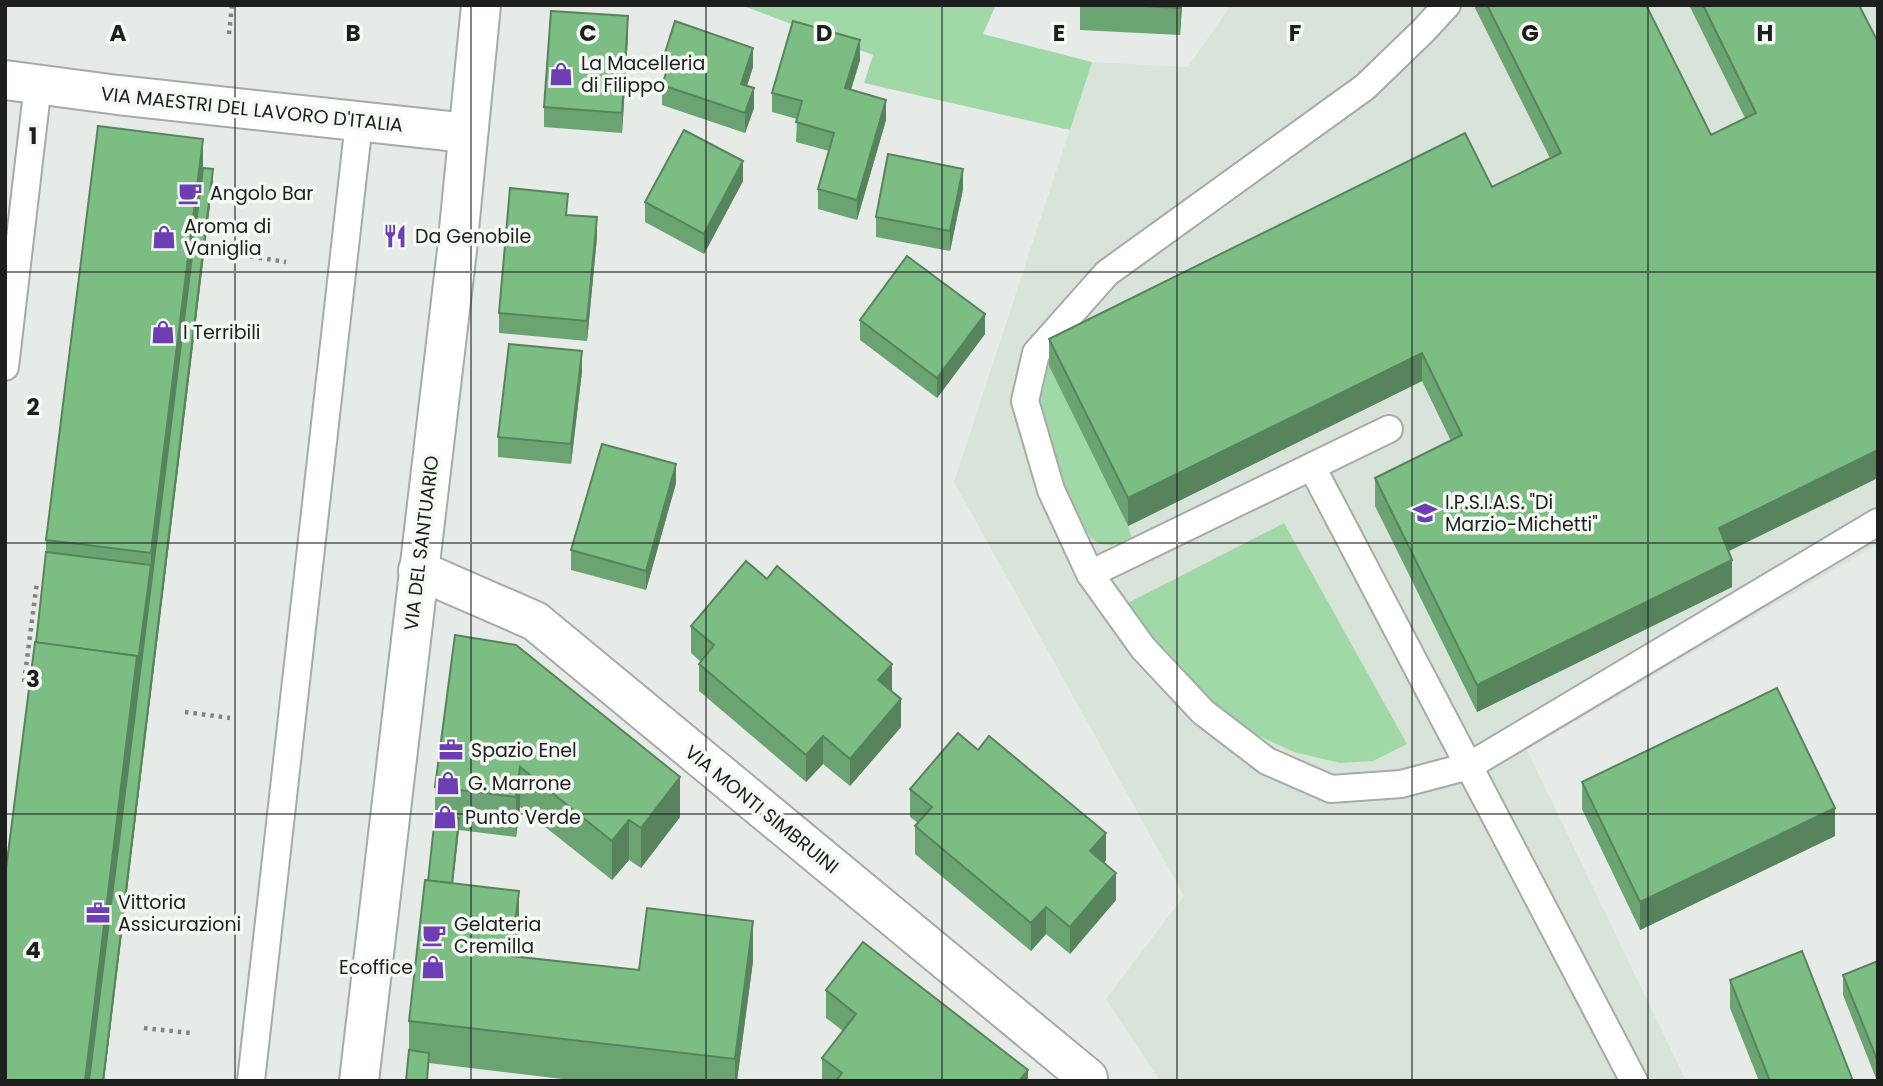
<svg xmlns="http://www.w3.org/2000/svg" width="1883" height="1086" font-family="Poppins,sans-serif">
	<style>
		.built { fill: #d8e3d9 }
		.green { fill: #a0d9a7 }
		.lines { fill: none; stroke-linecap: round; stroke-linejoin: round }
		.lane-casing { stroke: #a6aba7; stroke-width: 30 }
		.street-casing { stroke: #a6aba7; stroke-width: 42 }
		.secondary-casing { stroke: #a6aba7; stroke-width: 42 }
		.path { stroke: #818481; stroke-width: 4.5; stroke-dasharray: 3.5 5; stroke-linecap: butt }
		.lane { stroke: #fff; stroke-width: 26 }
		.street { stroke: #fff; stroke-width: 38 }
		.secondary { stroke: #fff; stroke-width: 38 }
		.wall { fill: #6ba372 }
		.shaded-wall { fill: #57845c }
		.building { fill: #7cbd84; stroke: #57845c; stroke-width: 2 }
		.grid { fill: none; stroke: #1d1f1d; stroke-width: 2; stroke-opacity: 0.55 }
		.labels { text-anchor: middle; stroke-width: 7; stroke-linejoin: round; paint-order: stroke }
		.poi-label { font-size: 19px; fill: #1d1f1d; stroke: #f4f9f4; text-anchor: start }
		.street-label { font-size: 19px; fill: #1d1f1d; stroke: #f4f9f4 }
		.grid-label { font-size: 23px; text-anchor: middle; font-weight: bold; fill: #1d1f1d; stroke: #f4f9f4; stroke-width: 7; stroke-linejoin: round; paint-order: stroke }
	</style>
	<rect width="100%" height="100%" fill="#e7ebe7"/>
	<path class="built" d="M 1231,5 L 1878,5 L 1878,544 L 1527,750 L 1686,1081 L 1160,1081 L 1106,999 L 1184,896 L 954,482 L 1092,62 L 1188,67 Z"/>
	<g class="green">
		<path d="M 741,5 L 996,5 L 983,34 L 1092,62 L 1070,130 L 864,83 L 873,55 Z"/>
		<path d="M 1049,366 L 1128,526 L 1132,538 L 1112,545 L 1100,544 L 1092,539 L 1069,505 L 1036,411 L 1038,376 Z"/>
		<path d="M 1284,523 L 1407,744 L 1373,761 L 1340,763 L 1294,752 L 1250,732 L 1194,691 L 1165,659 L 1126,604 Z"/>
	</g>
	<g class="lines">
		<g class="lane-casing">
			<g id="lane">
				<path d="M 1447,5 L 1423,31 L 1365,87 L 1107,273 L 1036,353 L 1025,401 L 1051,490 L 1090,574 L 1143,648 L 1203,712 L 1267,761 L 1331,789 L 1401,784 L 1469,766 L 1878,522"/>
				<path d="M 5,367 L 38,84"/>
				<path d="M 1312,467 L 1634,1081"/>
				<path d="M 1090,574 L 1389,429"/>
				<path d="M 251,1081 L 359,122"/>
			</g>
		</g>
		<g class="street-casing">
			<g id="street">
				<path d="M 5,80 L 118,95 L 467,133"/>
				<path d="M 418,570 L 535,621 L 1088,1078"/>
			</g>
		</g>
		<g class="secondary-casing">
			<path id="secondary" d="M 359,1081 L 457,250 L 481,5"/>
		</g>
		<g class="path">
			<path d="M 229,34 L 232,5"/>
			<path d="M 242,255 L 286,262"/>
			<path d="M 24,682 L 37,582"/>
			<path d="M 185,712 L 230,718"/>
			<path d="M 144,1028 L 190,1033"/>
		</g>
		<use href="#lane" class="lane"/>
		<use href="#street" class="street"/>
		<use href="#secondary" class="secondary"/>
	</g>
	<g class="wall">
		<path d="M 1080,5 L 1182,5 L 1180,35 L 1080,30 Z"/>
		<path d="M 1475,5 L 1646,5 L 1711,135 L 1745,118 L 1689,5 L 1859,5 L 1729,551 L 1732,587 L 1477,712 L 1375,506 L 1375,478 L 1451,441 L 1422,381 L 1128,526 L 1049,366 L 1049,339 L 1492,187 L 1550,158 L 1475,8 Z"/>
		<path d="M 628,36 L 622,133 L 544,127 L 544,107 Z"/>
		<path d="M 664,56 L 753,67 L 747,86 L 754,108 L 745,133 L 662,105 L 662,85 L 665,76 Z"/>
		<path d="M 860,60 L 851,90 L 886,120 L 857,220 L 818,209 L 818,189 L 829,151 L 796,142 L 797,119 L 772,112 L 772,93 Z"/>
		<path d="M 203,168 L 213,180 L 104,1081 L 36,643 L 46,552 L 46,540 Z"/>
		<path d="M 743,181 L 704,254 L 645,222 L 645,202 Z"/>
		<path d="M 963,189 L 950,251 L 876,237 L 876,217 Z"/>
		<path d="M 568,215 L 597,237 L 587,341 L 499,333 L 499,313 Z"/>
		<path d="M 860,320 L 985,334 L 937,398 L 860,340 Z"/>
		<path d="M 582,371 L 571,464 L 498,457 L 498,437 Z"/>
		<path d="M 676,483 L 646,590 L 571,570 L 571,550 Z"/>
		<path d="M 691,626 L 892,692 L 901,727 L 850,786 L 823,764 L 806,782 L 699,691 L 699,664 L 700,661 L 691,653 Z"/>
		<path d="M 455,635 L 680,817 L 641,868 L 629,860 L 612,880 L 520,807 L 516,837 L 459,830 L 453,884 L 519,931 L 516,956 L 639,970 L 753,961 L 737,1081 L 579,1081 L 429,1063 L 409,1050 L 409,1021 L 428,881 L 435,817 L 435,787 Z"/>
		<path d="M 1582,782 L 1835,836 L 1640,930 L 1582,809 Z"/>
		<path d="M 910,789 L 1106,860 L 1104,863 L 1116,900 L 1070,954 L 1046,934 L 1031,951 L 915,854 L 915,826 L 918,823 L 910,817 Z"/>
		<path d="M 1878,961 L 1878,1081 L 1877,1081 L 1843,995 L 1843,975 Z"/>
		<path d="M 1730,980 L 1853,1081 L 1759,1081 L 1730,1008 Z"/>
		<path d="M 826,990 L 1028,1081 L 822,1081 L 822,1058 L 843,1031 L 826,1018 Z"/>
	</g>
	<g class="shaded-wall">
		<path d="M 1180,5 L 1182,5 L 1180,35 Z"/>
		<path d="M 628,16 L 628,36 L 622,133 L 622,113 Z"/>
		<path d="M 860,40 L 860,60 L 845,108 L 845,88 Z"/>
		<path d="M 753,48 L 753,67 L 741,104 L 741,84 Z"/>
		<path d="M 754,88 L 754,108 L 745,133 L 745,113 Z"/>
		<path d="M 886,100 L 886,120 L 857,220 L 857,200 Z"/>
		<path d="M 203,139 L 203,179 L 90,1081 L 85,1081 L 137,656 L 151,565 L 151,553 Z"/>
		<path d="M 743,161 L 743,181 L 704,254 L 704,234 Z"/>
		<path d="M 213,169 L 213,180 L 104,1081 L 103,1081 Z"/>
		<path d="M 963,169 L 963,189 L 950,251 L 950,231 Z"/>
		<path d="M 597,217 L 597,237 L 587,341 L 587,321 Z"/>
		<path d="M 985,314 L 985,334 L 937,398 L 937,378 Z"/>
		<path d="M 582,351 L 582,371 L 571,464 L 571,444 Z"/>
		<path d="M 1422,353 L 1422,381 L 1128,526 L 1128,498 Z"/>
		<path d="M 1878,450 L 1878,478 L 1719,556 L 1719,528 Z"/>
		<path d="M 676,464 L 676,483 L 646,590 L 646,571 Z"/>
		<path d="M 1732,560 L 1732,587 L 1477,712 L 1477,685 Z"/>
		<path d="M 892,664 L 892,692 L 878,680 Z"/>
		<path d="M 901,699 L 901,727 L 850,786 L 850,759 Z"/>
		<path d="M 823,736 L 823,764 L 806,782 L 806,755 Z"/>
		<path d="M 520,767 L 520,807 L 516,837 L 516,797 Z"/>
		<path d="M 680,777 L 680,817 L 641,868 L 641,828 Z"/>
		<path d="M 1835,808 L 1835,836 L 1640,930 L 1640,902 Z"/>
		<path d="M 459,818 L 459,829 L 448,923 L 448,913 Z"/>
		<path d="M 629,820 L 629,860 L 612,880 L 612,841 Z"/>
		<path d="M 1106,833 L 1106,860 L 1090,879 L 1090,851 Z"/>
		<path d="M 1116,873 L 1116,900 L 1070,954 L 1070,927 Z"/>
		<path d="M 519,891 L 519,931 L 511,995 L 511,956 Z"/>
		<path d="M 1046,907 L 1046,934 L 1031,951 L 1031,923 Z"/>
		<path d="M 753,921 L 753,961 L 737,1081 L 735,1081 L 735,1059 Z"/>
		<path d="M 1028,1070 L 1028,1081 L 1019,1081 Z"/>
	</g>
	<g class="building">
		<path d="M 1127,5 L 1180,5 L 1180,8 Z"/>
		<path d="M 1487,5 L 1646,5 L 1711,135 L 1756,113 L 1703,5 L 1859,5 L 1878,42 L 1878,450 L 1719,528 L 1732,560 L 1477,685 L 1375,478 L 1462,435 L 1422,353 L 1128,498 L 1049,339 L 1465,133 L 1492,187 L 1561,153 Z"/>
		<path d="M 551,11 L 628,16 L 622,113 L 544,107 Z"/>
		<path d="M 675,21 L 753,48 L 741,84 L 754,88 L 745,113 L 662,85 L 671,58 L 664,56 Z"/>
		<path d="M 793,21 L 860,40 L 845,88 L 886,100 L 857,200 L 818,189 L 834,133 L 796,122 L 802,101 L 772,93 Z"/>
		<path d="M 98,126 L 203,139 L 151,553 L 46,540 Z"/>
		<path d="M 684,130 L 743,161 L 704,234 L 645,202 Z"/>
		<path d="M 888,154 L 963,169 L 950,231 L 876,217 Z"/>
		<path d="M 203,168 L 213,169 L 103,1081 L 89,1081 Z"/>
		<path d="M 510,188 L 568,194 L 566,215 L 597,217 L 587,321 L 499,313 Z"/>
		<path d="M 907,256 L 985,314 L 937,378 L 860,320 Z"/>
		<path d="M 509,344 L 582,351 L 571,444 L 498,437 Z"/>
		<path d="M 602,444 L 676,464 L 646,571 L 571,550 Z"/>
		<path d="M 46,552 L 151,565 L 137,669 L 137,656 L 36,643 Z"/>
		<path d="M 746,561 L 767,579 L 777,566 L 892,664 L 878,680 L 901,699 L 850,759 L 823,736 L 806,755 L 699,664 L 714,645 L 691,626 Z"/>
		<path d="M 455,635 L 516,645 L 680,777 L 641,828 L 629,820 L 612,841 L 520,767 L 516,797 L 435,787 Z"/>
		<path d="M 35,642 L 137,656 L 85,1081 L 5,1081 L 5,877 Z"/>
		<path d="M 1777,688 L 1835,808 L 1640,902 L 1582,782 Z"/>
		<path d="M 958,733 L 978,750 L 989,736 L 1106,833 L 1090,851 L 1116,873 L 1070,927 L 1046,907 L 1031,923 L 915,826 L 932,807 L 910,789 Z"/>
		<path d="M 435,816 L 459,818 L 452,883 L 428,881 Z"/>
		<path d="M 425,880 L 519,891 L 511,956 L 639,970 L 647,908 L 753,921 L 735,1059 L 409,1021 Z"/>
		<path d="M 863,942 L 1028,1070 L 1019,1081 L 836,1081 L 842,1073 L 822,1058 L 856,1014 L 826,990 Z"/>
		<path d="M 1802,951 L 1853,1081 L 1770,1081 L 1730,980 Z"/>
		<path d="M 1878,961 L 1878,1062 L 1843,975 Z"/>
		<path d="M 409,1050 L 429,1053 L 427,1081 L 406,1081 Z"/>
	</g>
	<path class="grid" d="M 235,5 L 235,1081M 471,5 L 471,1081M 706,5 L 706,1081M 942,5 L 942,1081M 1177,5 L 1177,1081M 1412,5 L 1412,1081M 1648,5 L 1648,1081M 5,272 L 1878,272M 5,543 L 1878,543M 5,814 L 1878,814"/>
	<defs>
		<g id="shop-bare" transform="scale(1.89)"><path d="M-5-2.5h2.3a2.7 3.5 0 0 1 5.4 0H5L5.5 6h-11ZM-1.5-2.5h3a1.5 2.3 0 0 0-3 0Z" fill="#6d3db4" stroke="#f4f9f4" stroke-width="2.5" paint-order="stroke"/></g>
		<g id="cafe-bare" transform="scale(1.89)"><path d="M-5.5-4.5H6V0H3Q3 3.5 0 3.5H-2.5Q-5.5 3.5-5.5 0ZM3-3.2v2h1.7v-2ZM-6 4.5H4V6H-6Z" fill="#6d3db4" stroke="#f4f9f4" stroke-width="2.5" paint-order="stroke"/></g>
		<g id="restaurant-bare" transform="scale(1.89)"><path d="M-5-6h1v4h1v-4h1v4h1v-4h1v5L-1.5 .5V6h-2V.5L-5-1ZM5-6V6H3V1.5H1.5Q1.5-4 5-6Z" fill="#6d3db4" stroke="#f4f9f4" stroke-width="2.5" paint-order="stroke"/></g>
		<g id="school-bare" transform="scale(1.89)"><path d="M0-5L7-2L0 1L-7-2ZM-4 1L0 2.5L4 1V4Q0 6-4 4Z" fill="#6d3db4" stroke="#f4f9f4" stroke-width="2.5" paint-order="stroke"/></g>
		<g id="office-bare" transform="scale(1.89)"><path d="M-6-3h4V-5.5h4V-3h4V5H-6ZM-1-4.5V-3h2v-1.5ZM-6 0V1H6V0Z" fill="#6d3db4" stroke="#f4f9f4" stroke-width="2.5" paint-order="stroke"/></g>
	</defs>
	<g fill-rule="evenodd">
		<use href="#shop-bare" x="561" y="74"/>
		<use href="#cafe-bare" x="190" y="193"/>
		<use href="#restaurant-bare" x="395" y="236"/>
		<use href="#shop-bare" x="164" y="237"/>
		<use href="#shop-bare" x="163" y="332"/>
		<use href="#school-bare" x="1425" y="513"/>
		<use href="#office-bare" x="451" y="750"/>
		<use href="#shop-bare" x="448" y="783"/>
		<use href="#shop-bare" x="445" y="817"/>
		<use href="#office-bare" x="98" y="913"/>
		<use href="#cafe-bare" x="434" y="935"/>
		<use href="#shop-bare" x="433" y="967"/>
	</g>
	<g class="labels">
		<g class="poi-label">
			<text x="581" y="70">La Macelleria<tspan x="581" dy="22">di Filippo</tspan></text>
			<text x="210" y="200">Angolo Bar</text>
			<text x="184" y="233">Aroma di<tspan x="184" dy="22">Vaniglia</tspan></text>
			<text x="415" y="243">Da Genobile</text>
			<text x="183" y="339">I Terribili</text>
			<text x="1445" y="509">I.P.S.I.A.S. "Di<tspan x="1445" dy="22">Marzio-Michetti"</tspan></text>
			<text x="471" y="757">Spazio Enel</text>
			<text x="468" y="790">G. Marrone</text>
			<text x="465" y="824">Punto Verde</text>
			<text x="118" y="909">Vittoria<tspan x="118" dy="22">Assicurazioni</tspan></text>
			<text x="454" y="931">Gelateria<tspan x="454" dy="22">Cremilla</tspan></text>
			<text x="413" y="974" text-anchor="end">Ecoffice</text>
		</g>
		<g class="street-label">
			<text transform="translate(252 109) rotate(6)" y="7">VIA MAESTRI DEL LAVORO D'ITALIA</text>
			<text transform="translate(421 543) rotate(-83)" y="7">VIA DEL SANTUARIO</text>
			<text transform="translate(762 809) rotate(39)" y="7">VIA MONTI SIMBRUINI</text>
		</g>
	</g>
	<g class="grid-label">
		<text x="118" y="41">A</text>
		<text x="353" y="41">B</text>
		<text x="588" y="41">C</text>
		<text x="824" y="41">D</text>
		<text x="1059" y="41">E</text>
		<text x="1295" y="41">F</text>
		<text x="1530" y="41">G</text>
		<text x="1765" y="41">H</text>
		<text x="33" y="144">1</text>
		<text x="33" y="415">2</text>
		<text x="33" y="687">3</text>
		<text x="33" y="958">4</text>
	</g>
	<rect width="1883" height="1086" fill="none" stroke="#1d1f1d" stroke-width="14"/>
</svg>
